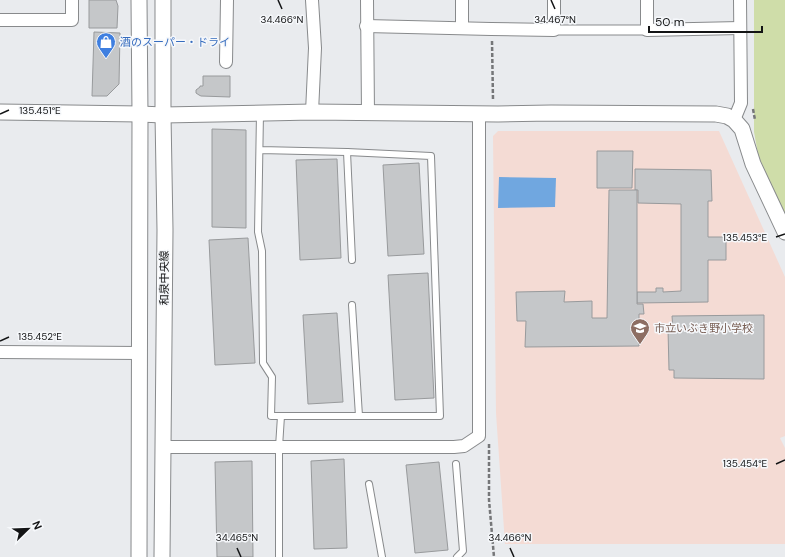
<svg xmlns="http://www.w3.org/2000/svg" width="785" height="557" font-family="'DM Sans','Noto Sans JP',sans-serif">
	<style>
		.education { fill: #f4dbd4 }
		.green { fill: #cfdda9 }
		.water { fill: #70a7e0 }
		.building { fill: #c5c7c9; stroke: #989a9c }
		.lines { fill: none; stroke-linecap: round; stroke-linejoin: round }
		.service-casing { stroke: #888a8c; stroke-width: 8 }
		.pedestrian-casing { stroke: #888a8c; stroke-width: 11 }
		.minor-casing { stroke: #888a8c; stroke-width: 14 }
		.tertiary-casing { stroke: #888a8c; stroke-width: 17 }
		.path { stroke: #757678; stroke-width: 2.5; stroke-dasharray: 4 2; stroke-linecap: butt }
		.service { stroke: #fff; stroke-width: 6 }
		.pedestrian { stroke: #fff; stroke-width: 9 }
		.minor { stroke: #fff; stroke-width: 12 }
		.tertiary { stroke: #fff; stroke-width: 15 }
		.ticks { fill: none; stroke: #131415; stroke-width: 1.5 }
		.labels { text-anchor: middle; stroke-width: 3; stroke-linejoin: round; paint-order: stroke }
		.shop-label { font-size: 11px; fill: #366cbe; stroke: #f6f8fb; text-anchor: start }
		.street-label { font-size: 11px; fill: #131415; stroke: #f6f8fb }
		.education-label { font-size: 11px; fill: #785e54; stroke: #f6f8fb; text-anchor: start }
		.ticks-label { font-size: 10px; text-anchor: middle; fill: #131415; stroke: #f6f8fb; stroke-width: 3; stroke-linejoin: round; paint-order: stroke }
	</style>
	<rect width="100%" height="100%" fill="#e9ebee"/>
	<path class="education" d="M 498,131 L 719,131 L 785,277 L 785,436 L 780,438 L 785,448 L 785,544 L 505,544 L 496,413 L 493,136 Z"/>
	<path class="green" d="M 754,0 L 785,0 L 785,219 L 760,165 L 754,132 Z"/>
	<path class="water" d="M 499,177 L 556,178 L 555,207 L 498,208 Z"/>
	<g class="building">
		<path d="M 89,0 L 116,0 L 118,6 L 117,28 L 89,28 Z"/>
		<path d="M 94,32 L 120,33 L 119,84 L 107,96 L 92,96 Z"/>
		<path d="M 203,76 L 230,76 L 230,97 L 201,96 L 199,95 L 196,93 L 196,90 L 200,87 L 200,86 L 203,86 Z"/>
		<path d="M 212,129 L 246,130 L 246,228 L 212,227 Z"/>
		<path d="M 597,151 L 633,151 L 632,188 L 597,188 Z"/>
		<path d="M 337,159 L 341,258 L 300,260 L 296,160 Z"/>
		<path d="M 419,163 L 424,254 L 388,256 L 383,165 Z"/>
		<path d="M 635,169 L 711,170 L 712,201 L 708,201 L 708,237 L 726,237 L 726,260 L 708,260 L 708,302 L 637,303 L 637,292 L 656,292 L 656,288 L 663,288 L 663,292 L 681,291 L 681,204 L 638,203 L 638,190 L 635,190 Z"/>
		<path d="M 609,190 L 637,190 L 637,304 L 643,304 L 644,314 L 639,314 L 639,346 L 525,347 L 526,321 L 517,321 L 516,292 L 565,291 L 564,302 L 592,301 L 592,318 L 607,318 Z"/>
		<path d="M 248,238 L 255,363 L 215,365 L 209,240 Z"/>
		<path d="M 428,273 L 434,398 L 395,400 L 388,275 Z"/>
		<path d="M 337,313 L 343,402 L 308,404 L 303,315 Z"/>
		<path d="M 764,315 L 764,379 L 674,378 L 674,370 L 669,370 L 668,329 L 673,329 L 672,316 Z"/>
		<path d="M 344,459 L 347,548 L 314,549 L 311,461 Z"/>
		<path d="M 252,461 L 253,557 L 217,557 L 215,462 Z"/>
		<path d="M 439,462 L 448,550 L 415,553 L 406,465 Z"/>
	</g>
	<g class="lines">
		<g class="service-casing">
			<g id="service">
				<path d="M 260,113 L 258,232 L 262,251 L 263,363 L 272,377 L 271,416 L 440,416 L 431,156 L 347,152 L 260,150"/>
				<path d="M 347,152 L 352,260"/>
				<path d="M 352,305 L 359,416"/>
				<path d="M 456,464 L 463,551 L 457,557"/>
				<path d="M 369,484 L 382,557"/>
				<path d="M 279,557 L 279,447 L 281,416"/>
			</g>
		</g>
		<g class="pedestrian-casing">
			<path id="pedestrian" d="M 554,30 L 647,30"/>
		</g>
		<g class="minor-casing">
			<g id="minor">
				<path d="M 367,0 L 368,113"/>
				<path d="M 647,0 L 647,30 L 740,28"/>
				<path d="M 0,20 L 72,20 L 72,0"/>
				<path d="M 366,26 L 491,29 L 554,30 L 554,0"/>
				<path d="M 462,28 L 462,0"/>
				<path d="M 226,62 L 227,0"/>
				<path d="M 312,112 L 315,48 L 312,0"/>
				<path d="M 734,120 L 741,103 L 740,0"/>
				<path d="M 0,352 L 140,353"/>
				<path d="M 163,447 L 454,447 L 464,446 L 479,436 L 479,114"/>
			</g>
		</g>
		<g class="tertiary-casing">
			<g id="tertiary">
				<path d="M 0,112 L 140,114 L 163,115 L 312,112 L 498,114 L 551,113 L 716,114 L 727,116 L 734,120 L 742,129 L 753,164 L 785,232"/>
				<path d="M 139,557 L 140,114 L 139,0"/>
				<path d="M 162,557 L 165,230 L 163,115 L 163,0"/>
			</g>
		</g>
		<g class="path">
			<path d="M 492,41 L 493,100"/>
			<path d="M 753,109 L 755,120"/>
			<path d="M 489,444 L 489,500 L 494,557"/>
		</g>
		<use href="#service" class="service"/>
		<use href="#pedestrian" class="pedestrian"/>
		<use href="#minor" class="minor"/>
		<use href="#tertiary" class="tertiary"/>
	</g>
	<path class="ticks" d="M 278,0 L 282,9M 551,0 L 555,9M 0,114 L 9,110M 776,237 L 785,234M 0,341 L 9,337M 776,464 L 785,460M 237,548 L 241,557M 510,548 L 514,557"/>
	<defs>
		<g id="shop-pin" transform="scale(1)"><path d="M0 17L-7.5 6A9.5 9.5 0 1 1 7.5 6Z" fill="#3f7fe0" stroke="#f6f8fb"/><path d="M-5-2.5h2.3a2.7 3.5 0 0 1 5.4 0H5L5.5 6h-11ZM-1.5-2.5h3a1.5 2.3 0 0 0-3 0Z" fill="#fff"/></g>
		<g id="school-pin" transform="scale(1)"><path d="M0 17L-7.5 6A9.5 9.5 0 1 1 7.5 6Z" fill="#8d6e63" stroke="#f6f8fb"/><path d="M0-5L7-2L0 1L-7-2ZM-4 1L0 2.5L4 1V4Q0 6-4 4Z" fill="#fff"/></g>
	</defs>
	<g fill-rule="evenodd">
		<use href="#shop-pin" x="106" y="42"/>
		<use href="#school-pin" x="640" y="328"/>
	</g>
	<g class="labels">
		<g class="shop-label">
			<text x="120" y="46">酒のスーパー・ドライ</text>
		</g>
		<g class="street-label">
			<text transform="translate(164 278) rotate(-90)" y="4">和泉中央線</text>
		</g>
		<g class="education-label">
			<text x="654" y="332">市立いぶき野小学校</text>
		</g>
	</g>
	<g class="ticks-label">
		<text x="282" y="23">34.466°N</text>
		<text x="555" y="23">34.467°N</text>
		<text x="40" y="114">135.451°E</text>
		<text x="745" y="241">135.453°E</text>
		<text x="40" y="340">135.452°E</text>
		<text x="745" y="467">135.454°E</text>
		<text x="237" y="541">34.465°N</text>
		<text x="510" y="541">34.466°N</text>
	</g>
	<g transform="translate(28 529) rotate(67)" stroke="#f6f8fb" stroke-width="3" paint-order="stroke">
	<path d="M0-3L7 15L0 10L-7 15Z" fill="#131415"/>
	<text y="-6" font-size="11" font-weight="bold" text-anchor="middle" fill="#131415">N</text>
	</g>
	<path d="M649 26v6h113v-6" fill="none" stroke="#131415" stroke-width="2"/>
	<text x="655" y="26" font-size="12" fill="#131415" stroke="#f6f8fb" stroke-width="3" paint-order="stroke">50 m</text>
</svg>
